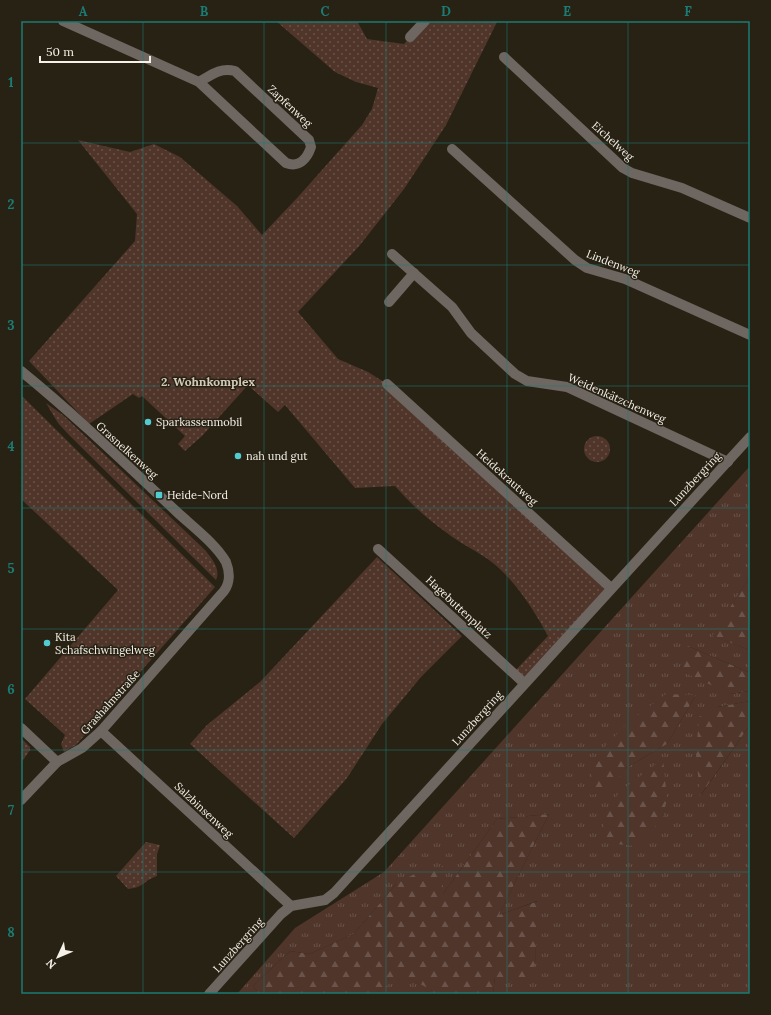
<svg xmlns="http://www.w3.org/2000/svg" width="771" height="1015" font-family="Lora,serif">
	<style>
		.grass { fill: url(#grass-tufts); fill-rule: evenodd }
		.forest { fill: url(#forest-firs) }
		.park { fill: url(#park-dots) }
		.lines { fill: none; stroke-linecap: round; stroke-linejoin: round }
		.minor { stroke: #6d6661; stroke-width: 10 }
		.grid { fill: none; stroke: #1a7c74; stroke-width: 1; stroke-opacity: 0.55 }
		.poi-dot { fill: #52ccd1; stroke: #282214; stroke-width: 1.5 }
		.labels { text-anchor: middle; stroke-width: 3; stroke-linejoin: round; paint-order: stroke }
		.street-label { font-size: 11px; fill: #f5f1e8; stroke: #282214 }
		.poi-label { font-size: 11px; fill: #f5f1e8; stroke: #282214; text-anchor: start }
		.neighbourhood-label { font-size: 12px; font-weight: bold; fill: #d3cbb9; stroke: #282214 }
		.neatline { fill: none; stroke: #1a7c74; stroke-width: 1.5 }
		.grid-label { font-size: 13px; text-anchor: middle; font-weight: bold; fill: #1a7c74 }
	</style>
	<defs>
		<pattern id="grass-tufts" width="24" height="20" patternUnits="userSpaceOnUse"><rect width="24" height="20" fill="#50352b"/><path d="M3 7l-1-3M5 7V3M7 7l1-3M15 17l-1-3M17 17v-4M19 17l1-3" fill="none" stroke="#6a534a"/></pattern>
		<pattern id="forest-firs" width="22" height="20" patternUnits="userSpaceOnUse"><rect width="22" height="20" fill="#50352b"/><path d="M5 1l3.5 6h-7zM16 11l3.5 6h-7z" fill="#6a534a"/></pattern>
		<pattern id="park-dots" width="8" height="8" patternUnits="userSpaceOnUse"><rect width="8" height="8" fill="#50352b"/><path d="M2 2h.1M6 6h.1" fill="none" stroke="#6a534a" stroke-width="1.8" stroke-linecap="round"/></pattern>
	</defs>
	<rect width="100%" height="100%" fill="#282214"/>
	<g class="grass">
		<path d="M 750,466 L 750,576 L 713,636 L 750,650 L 750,673 L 688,646 L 730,694 L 750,691 L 750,701 L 717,707 L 701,795 L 750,725 L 750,994 L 493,994 L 495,976 L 535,965 L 537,901 L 499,915 L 549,814 L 497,819 L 443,894 L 396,884 L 354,934 L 309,954 L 290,951 L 253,986 L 259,994 L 237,994 L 295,928 L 384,872 ZM 696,695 L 667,744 L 624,769 Z"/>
		<path d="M 407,978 L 433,990 L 421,994 L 376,994 L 390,981 Z"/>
	</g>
	<g class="forest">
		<path d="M 750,576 L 750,650 L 712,636 Z"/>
		<path d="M 688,646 L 750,673 L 750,691 L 730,694 L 679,670 Z"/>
		<path d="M 666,694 L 696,695 L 667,744 L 624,769 L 611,791 L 590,795 L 592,761 L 627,723 Z"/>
		<path d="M 750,701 L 750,725 L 700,796 L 696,754 L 699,717 L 717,707 Z"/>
		<path d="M 663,759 L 667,799 L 662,820 L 635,846 L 607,843 L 603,822 L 619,792 Z"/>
		<path d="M 549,814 L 499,915 L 538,901 L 535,965 L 524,985 L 495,977 L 493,994 L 421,994 L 432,990 C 405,977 400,973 376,994 L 259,994 L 253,986 L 290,951 L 309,954 L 354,934 L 396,884 L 420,871 L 443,866 L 443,894 L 497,819 Z"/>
	</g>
	<g class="park">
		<path d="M 276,21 L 357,21 L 367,39 L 404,44 L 425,21 L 497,22 L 446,125 L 404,189 L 360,245 L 298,312 L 338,359 L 368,372 L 387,384 L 611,588 L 524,683 L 513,673 L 548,636 C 534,610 516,582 493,563 C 479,552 461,544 447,533 C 427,519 411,504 395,486 L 355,488 L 285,405 L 278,412 L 248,385 L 202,436 L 185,451 L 178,444 L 185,436 L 142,396 L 139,398 L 133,394 L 89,424 L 29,361 L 135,241 L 137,214 L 78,140 L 130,152 L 154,144 L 180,157 L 237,206 L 262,235 L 298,197 L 362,125 L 372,109 L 378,88 L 356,82 L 335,72 Z"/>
		<path d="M 21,395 L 215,587 L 76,745 L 64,752 L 61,744 L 65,735 L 25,699 L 118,590 L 21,499 Z"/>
		<path d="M 46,403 L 63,415 L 205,550 C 212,559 221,569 216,580 L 69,435 L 58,423 Z"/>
		<circle cx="597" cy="449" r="13"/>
		<path d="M 377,557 L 462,636 L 421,677 L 382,724 L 347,778 L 294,838 L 190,744 L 207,725 L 260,682 Z"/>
		<path d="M 21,738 L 30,747 L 30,750 L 21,763 Z"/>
		<path d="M 146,842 L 160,845 L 157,854 L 157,876 C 142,881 146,887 128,889 L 116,876 Z"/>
	</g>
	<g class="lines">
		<g class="minor">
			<path d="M 63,21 L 199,82 L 286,163 C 299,168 307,159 311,147 L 309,140 L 235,71 C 220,67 211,75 199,82"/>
			<path d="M 410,37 L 425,21"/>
			<path d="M 504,57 L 623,168 L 632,173 L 682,188 L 750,218"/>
			<path d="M 452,149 L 575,260 L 587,268 L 625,279 L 750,335"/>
			<path d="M 392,254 L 452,307 L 471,333 L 515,374 L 527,381 L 567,387 L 728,462"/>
			<path d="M 389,302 L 414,273"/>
			<path d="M 21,371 C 74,414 127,465 177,512 C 192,526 216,544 226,562 C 230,572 230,583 224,591 L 101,731 L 82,748 L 57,762 L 21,800"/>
			<path d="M 387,384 L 611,588"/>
			<path d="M 378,549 L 524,683"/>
			<path d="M 21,728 L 57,762"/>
			<path d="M 101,731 L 291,906"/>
			<path d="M 209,994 L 281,914 L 291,906 L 325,900 L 334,893 L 750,437"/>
		</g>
	</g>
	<path class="grid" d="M 143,21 L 143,994M 264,21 L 264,994M 386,21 L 386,994M 507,21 L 507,994M 628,21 L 628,994M 21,143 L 750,143M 21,265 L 750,265M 21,386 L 750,386M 21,508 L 750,508M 21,629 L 750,629M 21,750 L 750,750M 21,872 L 750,872"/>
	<g class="poi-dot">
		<circle cx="148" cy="422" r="4"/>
		<circle cx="238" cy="456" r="4"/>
		<rect x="155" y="491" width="8" height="8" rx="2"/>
		<circle cx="47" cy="643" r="4"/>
	</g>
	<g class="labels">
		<g class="street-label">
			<text transform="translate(290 106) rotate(43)" y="4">Zapfenweg</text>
			<text transform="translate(613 141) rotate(42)" y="4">Eichelweg</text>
			<text transform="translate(613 263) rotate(21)" y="4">Lindenweg</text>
			<text transform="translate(617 398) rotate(24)" y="4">Weidenkätzchenweg</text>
			<text transform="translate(127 450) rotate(42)" y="4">Grasnelkenweg</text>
			<text transform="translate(507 477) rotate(42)" y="4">Heidekrautweg</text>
			<text transform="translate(695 479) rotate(-47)" y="4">Lunzbergring</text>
			<text transform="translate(459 607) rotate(43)" y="4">Hagebuttenplatz</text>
			<text transform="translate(110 702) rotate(-48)" y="4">Grashalmstraße</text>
			<text transform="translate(477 718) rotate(-48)" y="4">Lunzbergring</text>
			<text transform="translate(204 810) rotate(43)" y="4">Salzbinsenweg</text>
			<text transform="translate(238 945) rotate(-48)" y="4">Lunzbergring</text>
		</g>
		<g class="poi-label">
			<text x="156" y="426">Sparkassenmobil</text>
			<text x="246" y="460">nah und gut</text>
			<text x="167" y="499">Heide-Nord</text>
			<text x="55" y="641">Kita<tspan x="55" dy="13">Schafschwingelweg</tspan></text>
		</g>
		<g class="neighbourhood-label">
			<text x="208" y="386">2. Wohnkomplex</text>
		</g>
	</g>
	<rect width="771" height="1015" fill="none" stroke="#282214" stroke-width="44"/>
	<g transform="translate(58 957) rotate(226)" stroke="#282214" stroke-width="3" paint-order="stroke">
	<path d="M0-3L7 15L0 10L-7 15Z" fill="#f5f1e8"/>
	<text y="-6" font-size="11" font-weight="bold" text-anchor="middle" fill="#f5f1e8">N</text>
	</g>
	<path d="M40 56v6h110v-6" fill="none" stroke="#f5f1e8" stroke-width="2"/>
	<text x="46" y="56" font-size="12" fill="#f5f1e8" stroke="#282214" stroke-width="3" paint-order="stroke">50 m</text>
	<rect x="22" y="22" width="727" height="971" class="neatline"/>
	<g class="grid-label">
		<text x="83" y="16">A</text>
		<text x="204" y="16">B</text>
		<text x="325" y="16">C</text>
		<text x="446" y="16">D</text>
		<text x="567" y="16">E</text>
		<text x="688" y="16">F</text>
		<text x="11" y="87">1</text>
		<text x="11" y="209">2</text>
		<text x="11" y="330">3</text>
		<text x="11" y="451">4</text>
		<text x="11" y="573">5</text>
		<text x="11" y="694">6</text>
		<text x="11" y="815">7</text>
		<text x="11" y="937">8</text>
	</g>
</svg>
